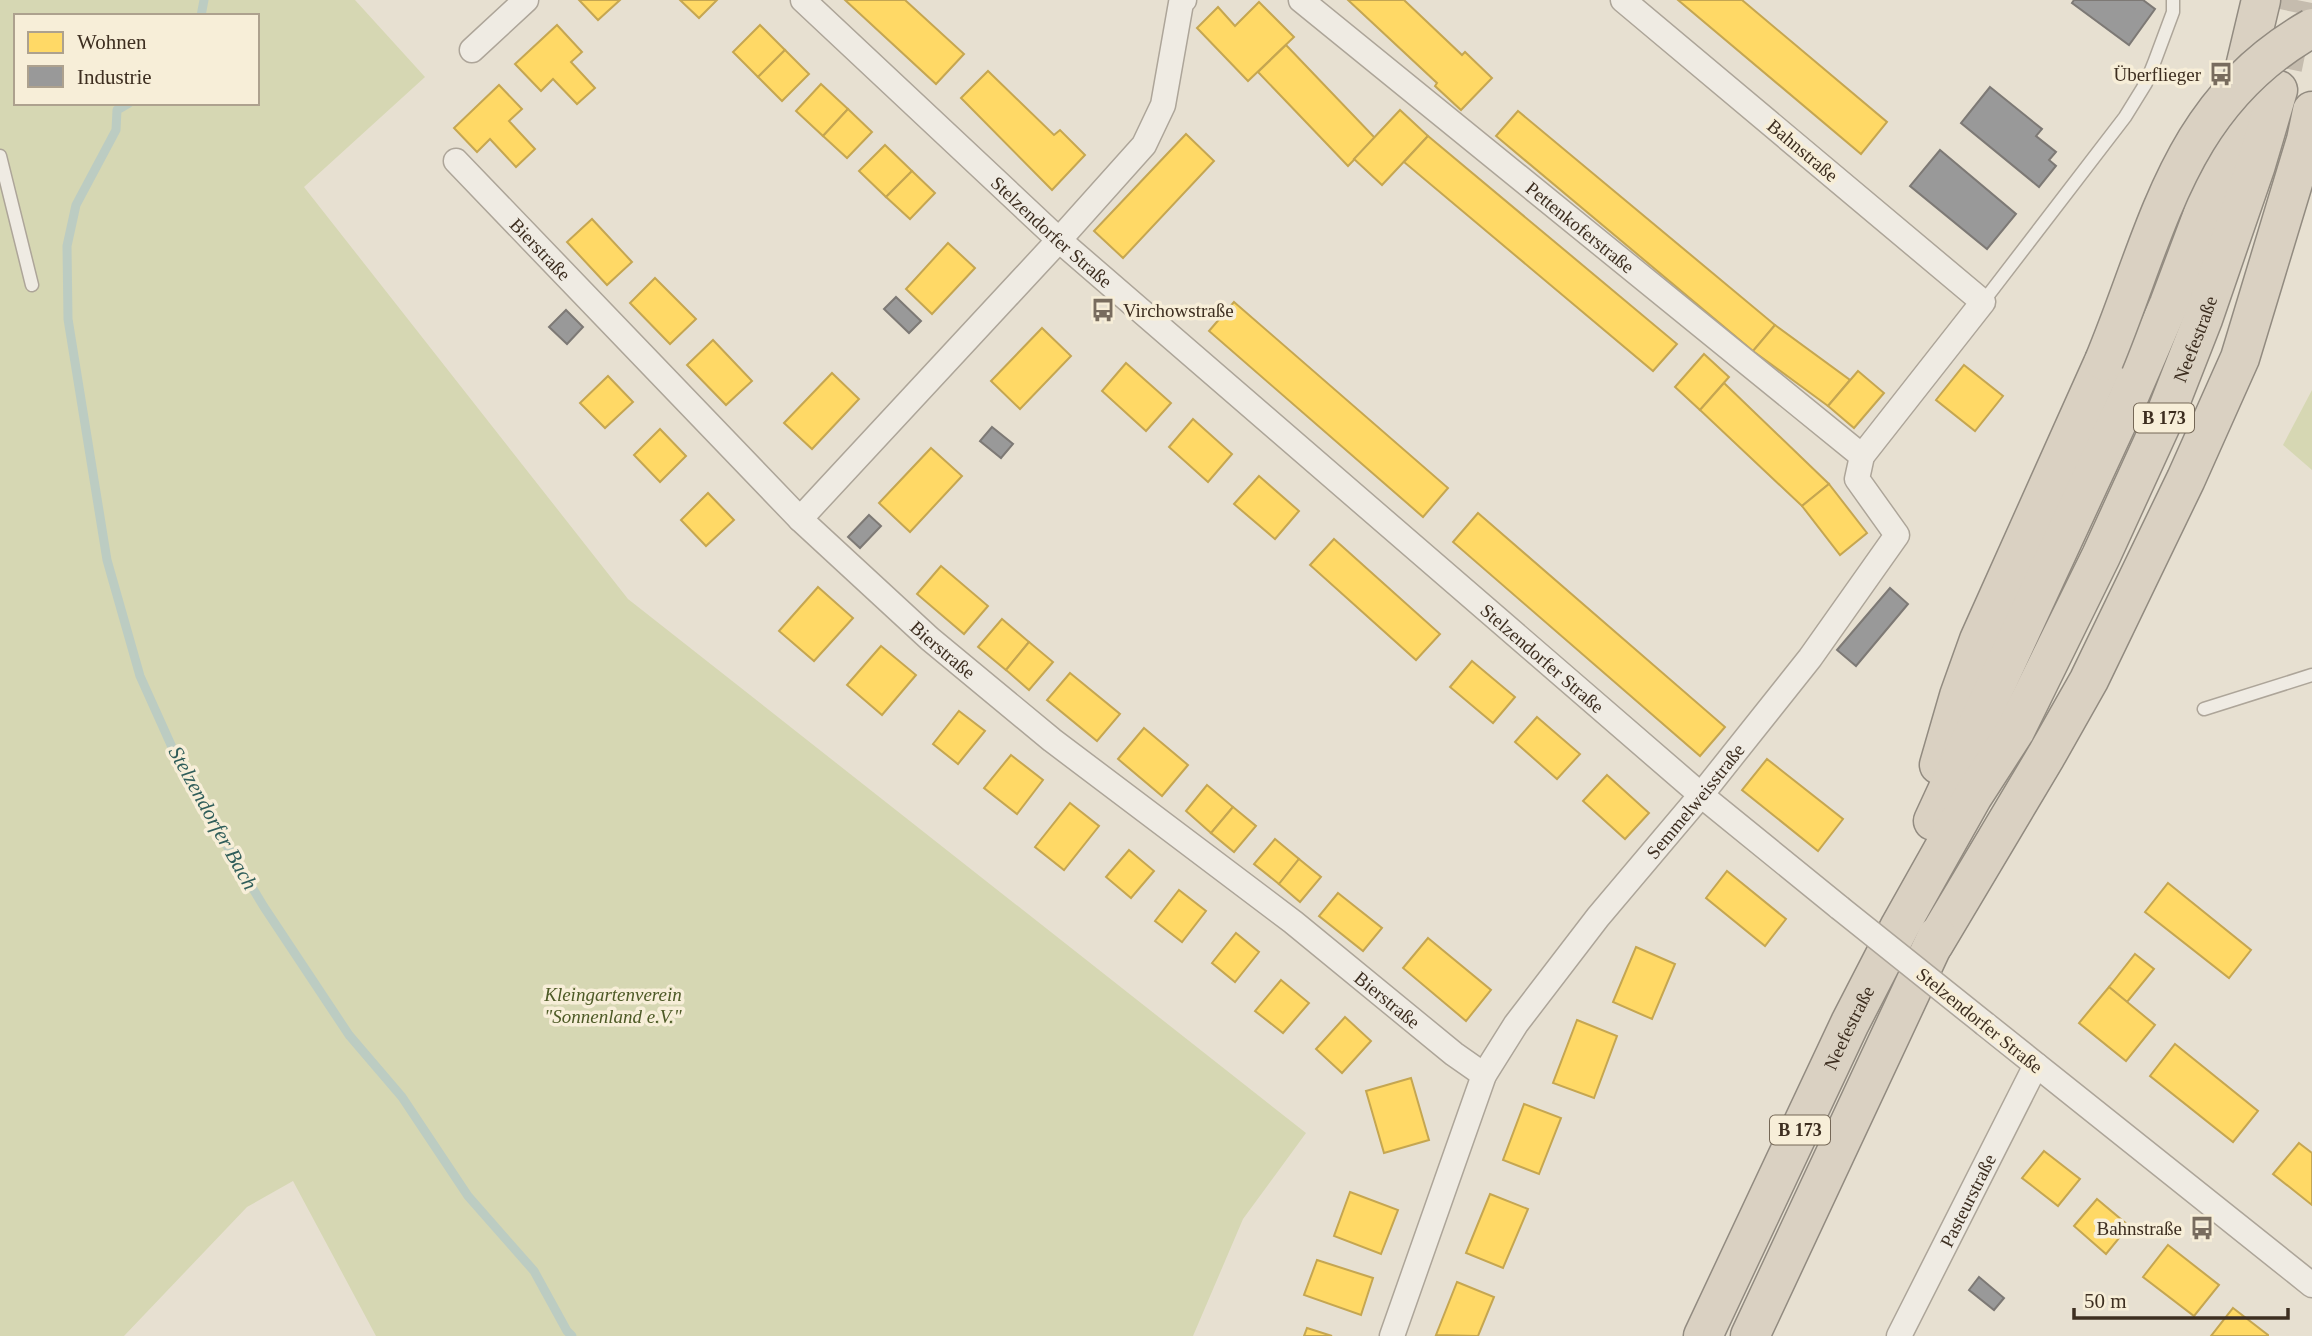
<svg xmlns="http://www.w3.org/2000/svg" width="2312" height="1336" font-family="'Times New Roman',serif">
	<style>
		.green { fill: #d6d7b3; fill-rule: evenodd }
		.homes { fill: #ffd966; stroke: #c5a651; stroke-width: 2 }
		.industry { fill: #999; stroke: #7d7975; stroke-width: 2 }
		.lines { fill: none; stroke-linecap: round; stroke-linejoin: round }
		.stream { stroke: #bcccc2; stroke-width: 9 }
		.highway-tunnel { stroke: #c5bcae; stroke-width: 38; stroke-dasharray: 38 19; stroke-linecap: butt }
		.lane-casing { stroke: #ada599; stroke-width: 15 }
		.street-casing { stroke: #ada599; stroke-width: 27 }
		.highway-casing { stroke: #928b80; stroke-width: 41 }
		.lane { stroke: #efebe3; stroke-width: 12 }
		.street { stroke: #efebe3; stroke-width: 24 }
		.highway { stroke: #dad1c2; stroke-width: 38 }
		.street-bridge-casing { stroke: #ada599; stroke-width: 27; stroke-linecap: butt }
		.highway-bridge-casing { stroke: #928b80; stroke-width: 41; stroke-linecap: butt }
		.street-bridge { stroke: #efebe3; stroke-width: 24 }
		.highway-bridge { stroke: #dad1c2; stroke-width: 38 }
		.labels { text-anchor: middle; stroke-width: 7; stroke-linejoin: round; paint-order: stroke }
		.shield { fill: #f7eed8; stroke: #756857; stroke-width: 2 }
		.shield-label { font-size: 18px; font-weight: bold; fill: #3d2e20 }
		.poi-label { font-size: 19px; fill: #3d2e20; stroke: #f7eed8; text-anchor: end }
		.street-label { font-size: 19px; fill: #3d2e20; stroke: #f7eed8 }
		.park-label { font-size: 19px; font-style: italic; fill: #4d5a26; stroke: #f7eed8 }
		.water-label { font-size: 21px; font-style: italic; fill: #2f5d5a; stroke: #f7eed8 }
	</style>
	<rect width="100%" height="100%" fill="#e7e0d1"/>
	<g class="green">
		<path d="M 0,0 L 355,0 L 425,77 L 304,187 L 628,599 L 1306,1133 L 1243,1219 L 1193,1336 L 376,1336 L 293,1181 L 247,1207 L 124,1336 L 0,1336 ZM 16,16 L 257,16 L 257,103 L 16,103 Z"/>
		<path d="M 2312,390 L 2312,470 L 2283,445 Z"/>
	</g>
	<g class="homes">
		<path d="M 579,0 L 620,0 L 598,20 Z"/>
		<path d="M 680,0 L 717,0 L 699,18 Z"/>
		<path d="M 845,0 L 905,0 L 964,54 L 936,84 Z"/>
		<path d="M 1348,0 L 1404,0 L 1462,55 L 1465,52 L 1492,78 L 1461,110 L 1435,86 L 1437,83 Z"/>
		<path d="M 1678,0 L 1742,0 L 1887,122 L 1861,154 Z"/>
		<path d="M 1259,2 L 1294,37 L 1248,81 L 1197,28 L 1218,7 L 1235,26 Z"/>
		<path d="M 557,25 L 582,52 L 571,62 L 595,88 L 577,104 L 553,79 L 541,91 L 515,64 Z"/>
		<path d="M 760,25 L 785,50 L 758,77 L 733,52 Z"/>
		<path d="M 1286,45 L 1375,138 L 1348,166 L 1258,72 Z"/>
		<path d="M 785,50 L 809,74 L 782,101 L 758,77 Z"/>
		<path d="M 988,71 L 1054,135 L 1060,130 L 1085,155 L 1052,190 L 961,98 Z"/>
		<path d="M 821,84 L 848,109 L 823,136 L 796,111 Z"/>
		<path d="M 499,85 L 522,109 L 509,121 L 535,149 L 516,167 L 490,139 L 477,152 L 454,128 Z"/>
		<path d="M 848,109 L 872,132 L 847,158 L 823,136 Z"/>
		<path d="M 1400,110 L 1428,136 L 1382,185 L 1354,159 Z"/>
		<path d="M 1518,111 L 1775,325 L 1753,351 L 1496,136 Z"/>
		<path d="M 1186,134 L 1214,161 L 1123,258 L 1094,231 Z"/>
		<path d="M 1428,136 L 1677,344 L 1653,371 L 1404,162 Z"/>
		<path d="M 885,145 L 912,171 L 886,197 L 859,171 Z"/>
		<path d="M 912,171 L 935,193 L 910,219 L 886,197 Z"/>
		<path d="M 592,219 L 632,262 L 607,285 L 567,242 Z"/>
		<path d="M 948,243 L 975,268 L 932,314 L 906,289 Z"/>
		<path d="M 655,278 L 696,319 L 670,344 L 630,303 Z"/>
		<path d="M 1234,302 L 1448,488 L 1423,517 L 1209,331 Z"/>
		<path d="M 1775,325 L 1850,380 L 1828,406 L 1753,351 Z"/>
		<path d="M 1042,328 L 1071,356 L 1020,409 L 991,381 Z"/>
		<path d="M 713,340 L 752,381 L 726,405 L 687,365 Z"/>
		<path d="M 1704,354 L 1729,377 L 1700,410 L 1675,387 Z"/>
		<path d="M 1126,363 L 1171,403 L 1146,431 L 1102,391 Z"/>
		<path d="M 1964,365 L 2003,396 L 1975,431 L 1936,400 Z"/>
		<path d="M 1858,371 L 1884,393 L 1854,428 L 1828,406 Z"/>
		<path d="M 832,373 L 859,399 L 812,449 L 784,423 Z"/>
		<path d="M 608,376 L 633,402 L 605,428 L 580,403 Z"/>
		<path d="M 1724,383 L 1829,484 L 1802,506 L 1700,410 Z"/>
		<path d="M 1193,419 L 1232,454 L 1208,482 L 1169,447 Z"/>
		<path d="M 660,429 L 686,456 L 660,482 L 634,455 Z"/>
		<path d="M 931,448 L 962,476 L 910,532 L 879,503 Z"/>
		<path d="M 1259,476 L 1299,511 L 1275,539 L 1234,504 Z"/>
		<path d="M 1829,484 L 1867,533 L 1840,555 L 1802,506 Z"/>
		<path d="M 708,493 L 734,520 L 706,546 L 681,520 Z"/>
		<path d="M 1478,513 L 1725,727 L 1700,756 L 1453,542 Z"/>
		<path d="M 1334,539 L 1440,634 L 1416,660 L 1310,565 Z"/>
		<path d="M 941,566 L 988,606 L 964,634 L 917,594 Z"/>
		<path d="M 818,587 L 853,618 L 814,661 L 779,631 Z"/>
		<path d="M 1002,619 L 1029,642 L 1006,670 L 978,647 Z"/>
		<path d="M 1029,642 L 1053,662 L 1029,690 L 1006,670 Z"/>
		<path d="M 881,646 L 916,675 L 882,715 L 847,685 Z"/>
		<path d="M 1472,661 L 1515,697 L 1493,723 L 1450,687 Z"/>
		<path d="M 1070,673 L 1120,714 L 1097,741 L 1047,700 Z"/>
		<path d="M 959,711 L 985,731 L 958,764 L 933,744 Z"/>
		<path d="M 1537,717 L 1580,754 L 1557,779 L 1515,742 Z"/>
		<path d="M 1144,728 L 1188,765 L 1162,796 L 1118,759 Z"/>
		<path d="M 1011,755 L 1043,780 L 1017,814 L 984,788 Z"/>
		<path d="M 1767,759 L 1843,819 L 1818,851 L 1742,790 Z"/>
		<path d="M 1607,775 L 1649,813 L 1625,839 L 1583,801 Z"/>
		<path d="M 1207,785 L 1233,807 L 1211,833 L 1186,811 Z"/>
		<path d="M 1070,803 L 1099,826 L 1064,870 L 1035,847 Z"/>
		<path d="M 1233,807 L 1256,826 L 1234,852 L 1211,833 Z"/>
		<path d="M 1275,839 L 1299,859 L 1279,884 L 1254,864 Z"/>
		<path d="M 1129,850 L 1154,871 L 1131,898 L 1106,877 Z"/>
		<path d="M 1299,859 L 1321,877 L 1300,902 L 1279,884 Z"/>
		<path d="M 1727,871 L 1786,919 L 1765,946 L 1706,898 Z"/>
		<path d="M 2168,883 L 2251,950 L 2229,978 L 2145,912 Z"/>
		<path d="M 1179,890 L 1206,911 L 1182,942 L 1155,921 Z"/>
		<path d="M 1338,893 L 1382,928 L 1363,951 L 1319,916 Z"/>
		<path d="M 1236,933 L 1259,952 L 1235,982 L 1212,963 Z"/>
		<path d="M 1428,938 L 1491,990 L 1466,1021 L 1403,968 Z"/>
		<path d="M 1636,947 L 1675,964 L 1652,1019 L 1613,1002 Z"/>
		<path d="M 2135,954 L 2154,969 L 2127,1002 L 2109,987 Z"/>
		<path d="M 1281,980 L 1309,1003 L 1283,1033 L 1255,1011 Z"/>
		<path d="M 2109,987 L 2155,1025 L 2126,1061 L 2079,1023 Z"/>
		<path d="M 1345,1017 L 1371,1041 L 1342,1073 L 1316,1049 Z"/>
		<path d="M 1577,1020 L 1617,1036 L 1594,1098 L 1553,1083 Z"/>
		<path d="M 2175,1044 L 2258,1111 L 2233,1142 L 2150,1076 Z"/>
		<path d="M 1411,1078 L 1429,1140 L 1384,1153 L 1366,1091 Z"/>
		<path d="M 1524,1104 L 1561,1118 L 1539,1174 L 1503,1160 Z"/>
		<path d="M 2299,1143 L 2312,1153 L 2312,1205 L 2273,1174 Z"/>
		<path d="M 2044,1151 L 2080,1179 L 2058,1206 L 2022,1178 Z"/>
		<path d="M 1350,1192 L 1398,1210 L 1381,1254 L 1334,1236 Z"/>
		<path d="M 1490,1194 L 1528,1209 L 1503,1268 L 1466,1253 Z"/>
		<path d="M 2097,1199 L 2129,1226 L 2106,1254 L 2074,1226 Z"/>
		<path d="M 2168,1245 L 2219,1285 L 2194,1316 L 2143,1277 Z"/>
		<path d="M 1317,1260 L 1373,1278 L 1361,1315 L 1304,1295 Z"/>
		<path d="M 1457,1282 L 1494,1297 L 1478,1336 L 1436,1335 Z"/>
		<path d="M 2233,1308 L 2268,1335 L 2268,1336 L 2211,1336 Z"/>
		<path d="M 1307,1328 L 1332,1336 L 1304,1336 Z"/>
	</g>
	<g class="industry">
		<path d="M 2074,0 L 2143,0 L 2155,9 L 2129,45 L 2072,3 Z"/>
		<path d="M 1990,87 L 2042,129 L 2036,136 L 2056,152 L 2049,160 L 2056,166 L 2039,187 L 1961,123 Z"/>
		<path d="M 1940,150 L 2016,214 L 1987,249 L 1910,186 Z"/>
		<path d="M 896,297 L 921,321 L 909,333 L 884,309 Z"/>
		<path d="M 566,310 L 583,327 L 567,344 L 549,327 Z"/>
		<path d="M 992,427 L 1013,444 L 1001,458 L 980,441 Z"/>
		<path d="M 869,515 L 881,526 L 860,548 L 848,537 Z"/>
		<path d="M 1890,588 L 1908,604 L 1856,666 L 1837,650 Z"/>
		<path d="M 1979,1277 L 2004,1298 L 1994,1310 L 1969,1290 Z"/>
	</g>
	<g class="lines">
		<g class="stream">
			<path d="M 201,16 L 204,0"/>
			<path d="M 129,103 L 117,110 L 116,130 L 76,205 L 67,246 L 68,319 L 107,560 L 140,676 L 185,776 L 264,907 L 349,1035 L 402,1097 L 468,1196 L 534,1271 L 567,1331 L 572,1336"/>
		</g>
		<path class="highway-tunnel" d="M 2283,68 L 2297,0"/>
		<g class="lane-casing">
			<g id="lane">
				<path d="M 0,156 L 32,285"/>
				<path d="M 1983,302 L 2125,117 L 2146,83 L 2154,63 L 2173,12 L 2173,0"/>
				<path d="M 2204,709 L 2312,675"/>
			</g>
		</g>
		<g class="street-casing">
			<g id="street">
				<path id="s1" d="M 803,0 L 1059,240 L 1701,795 L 1840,908"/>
				<path id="s2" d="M 1301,0 L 1862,456"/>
				<path d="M 472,50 L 526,0"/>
				<path id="s3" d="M 456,161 L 800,519 L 930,639 L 1052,740 L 1293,922 L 1454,1054 L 1484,1075"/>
				<path d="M 800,519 L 1059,240 L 1144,145 L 1163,105 L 1181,3 L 1184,0"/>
				<path d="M 1985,1024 L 2312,1285"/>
				<path id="s4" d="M 1392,1336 L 1484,1075 L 1516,1024 L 1598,917 L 1701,795 L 1810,658 L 1897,535 L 1857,479 L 1862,456 L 1983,302 L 1623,0"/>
				<path id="s5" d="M 1899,1336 L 2036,1065"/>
			</g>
		</g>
		<g class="highway-casing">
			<g id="highway">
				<path d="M 1939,765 L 1959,696 L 1979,640 L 2104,361"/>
				<path d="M 1933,821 L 2128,399 L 2169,304 L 2201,219 L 2230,130 L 2261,0"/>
				<path d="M 1934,944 L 2046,756 L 2089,680 L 2186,479 L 2240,358 L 2306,140 L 2312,111"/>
				<path id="s6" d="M 1703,1336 L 1850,1023 L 1900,926 L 1973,796 L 2015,731 L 2101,556 L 2165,416 L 2203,319 L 2256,165 L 2278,90"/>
				<path d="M 1750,1336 L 1937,936"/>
			</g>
		</g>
		<use href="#lane" class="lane"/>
		<use href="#street" class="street"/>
		<use href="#highway" class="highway"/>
		<g class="street-bridge-casing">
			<path id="street-bridge" d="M 1840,908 L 1985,1024"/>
		</g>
		<g class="highway-bridge-casing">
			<path id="highway-bridge" d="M 2104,361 C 2158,231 2178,103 2312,28"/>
		</g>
		<use href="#street-bridge" class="street-bridge"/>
		<use href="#highway-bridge" class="highway-bridge"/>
	</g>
	<defs>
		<g id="bus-bare" transform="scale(1.89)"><path d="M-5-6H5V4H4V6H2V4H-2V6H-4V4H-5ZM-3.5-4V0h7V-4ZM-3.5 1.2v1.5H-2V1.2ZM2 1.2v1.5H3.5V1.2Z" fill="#786c5e" stroke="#f7eed8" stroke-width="2.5" paint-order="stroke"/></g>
	</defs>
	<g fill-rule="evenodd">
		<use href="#bus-bare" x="2221" y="74"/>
		<use href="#bus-bare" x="1103" y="310"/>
		<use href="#bus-bare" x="2202" y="1228"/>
	</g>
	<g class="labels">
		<g class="shield">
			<rect x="2134" y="403.5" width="60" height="29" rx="5"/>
			<rect x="1770" y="1115.5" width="60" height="29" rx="5"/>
		</g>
		<g class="shield-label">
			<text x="2164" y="424">B 173</text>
			<text x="1800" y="1136">B 173</text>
		</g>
		<g class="poi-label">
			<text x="2201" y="81">Überflieger</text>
			<text x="1123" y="317" text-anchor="start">Virchowstraße</text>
			<text x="2182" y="1235">Bahnstraße</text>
		</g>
		<g class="street-label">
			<text transform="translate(1803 150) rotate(40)" y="7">Bahnstraße</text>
			<text dy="7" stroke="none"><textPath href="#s2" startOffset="360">Pettenkoferstraße</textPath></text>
			<text dy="7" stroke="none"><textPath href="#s1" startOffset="340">Stelzendorfer Straße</textPath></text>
			<text dy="7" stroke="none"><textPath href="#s3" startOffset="122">Bierstraße</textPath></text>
			<text dy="7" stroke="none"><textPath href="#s6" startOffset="1113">Neefestraße</textPath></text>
			<text dy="7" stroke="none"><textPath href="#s3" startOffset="690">Bierstraße</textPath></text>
			<text dy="7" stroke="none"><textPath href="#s1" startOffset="990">Stelzendorfer Straße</textPath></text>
			<text dy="7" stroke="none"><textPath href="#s4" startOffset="623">Semmelweisstraße</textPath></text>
			<text dy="7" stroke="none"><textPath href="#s3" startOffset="1256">Bierstraße</textPath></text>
			<text transform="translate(1980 1020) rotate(39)" y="7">Stelzendorfer Straße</text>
			<text dy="7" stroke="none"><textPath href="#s6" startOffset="341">Neefestraße</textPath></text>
			<text dy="7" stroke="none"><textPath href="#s5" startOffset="152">Pasteurstraße</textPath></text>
		</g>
		<g class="park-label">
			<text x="613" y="1001">Kleingartenverein<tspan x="613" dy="22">"Sonnenland e.V."</tspan></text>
		</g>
		<g class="water-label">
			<text transform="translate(213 818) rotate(61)" y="7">Stelzendorfer Bach</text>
		</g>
	</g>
	<rect x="14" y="14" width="245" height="91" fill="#f7eed8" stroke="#ada18e" stroke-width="2"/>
	<rect x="28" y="32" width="35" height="21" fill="#ffd966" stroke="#ada18e" stroke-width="2"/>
	<text x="77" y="49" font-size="21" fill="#3d2e20">Wohnen</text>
	<rect x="28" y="66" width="35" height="21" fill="#999999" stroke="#ada18e" stroke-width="2"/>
	<text x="77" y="84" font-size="21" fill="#3d2e20">Industrie</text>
	<path d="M2074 1308v10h214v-10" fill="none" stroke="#3d2e20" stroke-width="3.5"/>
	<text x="2084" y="1308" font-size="21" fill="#3d2e20" stroke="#f7eed8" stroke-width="5" paint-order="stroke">50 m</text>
</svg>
